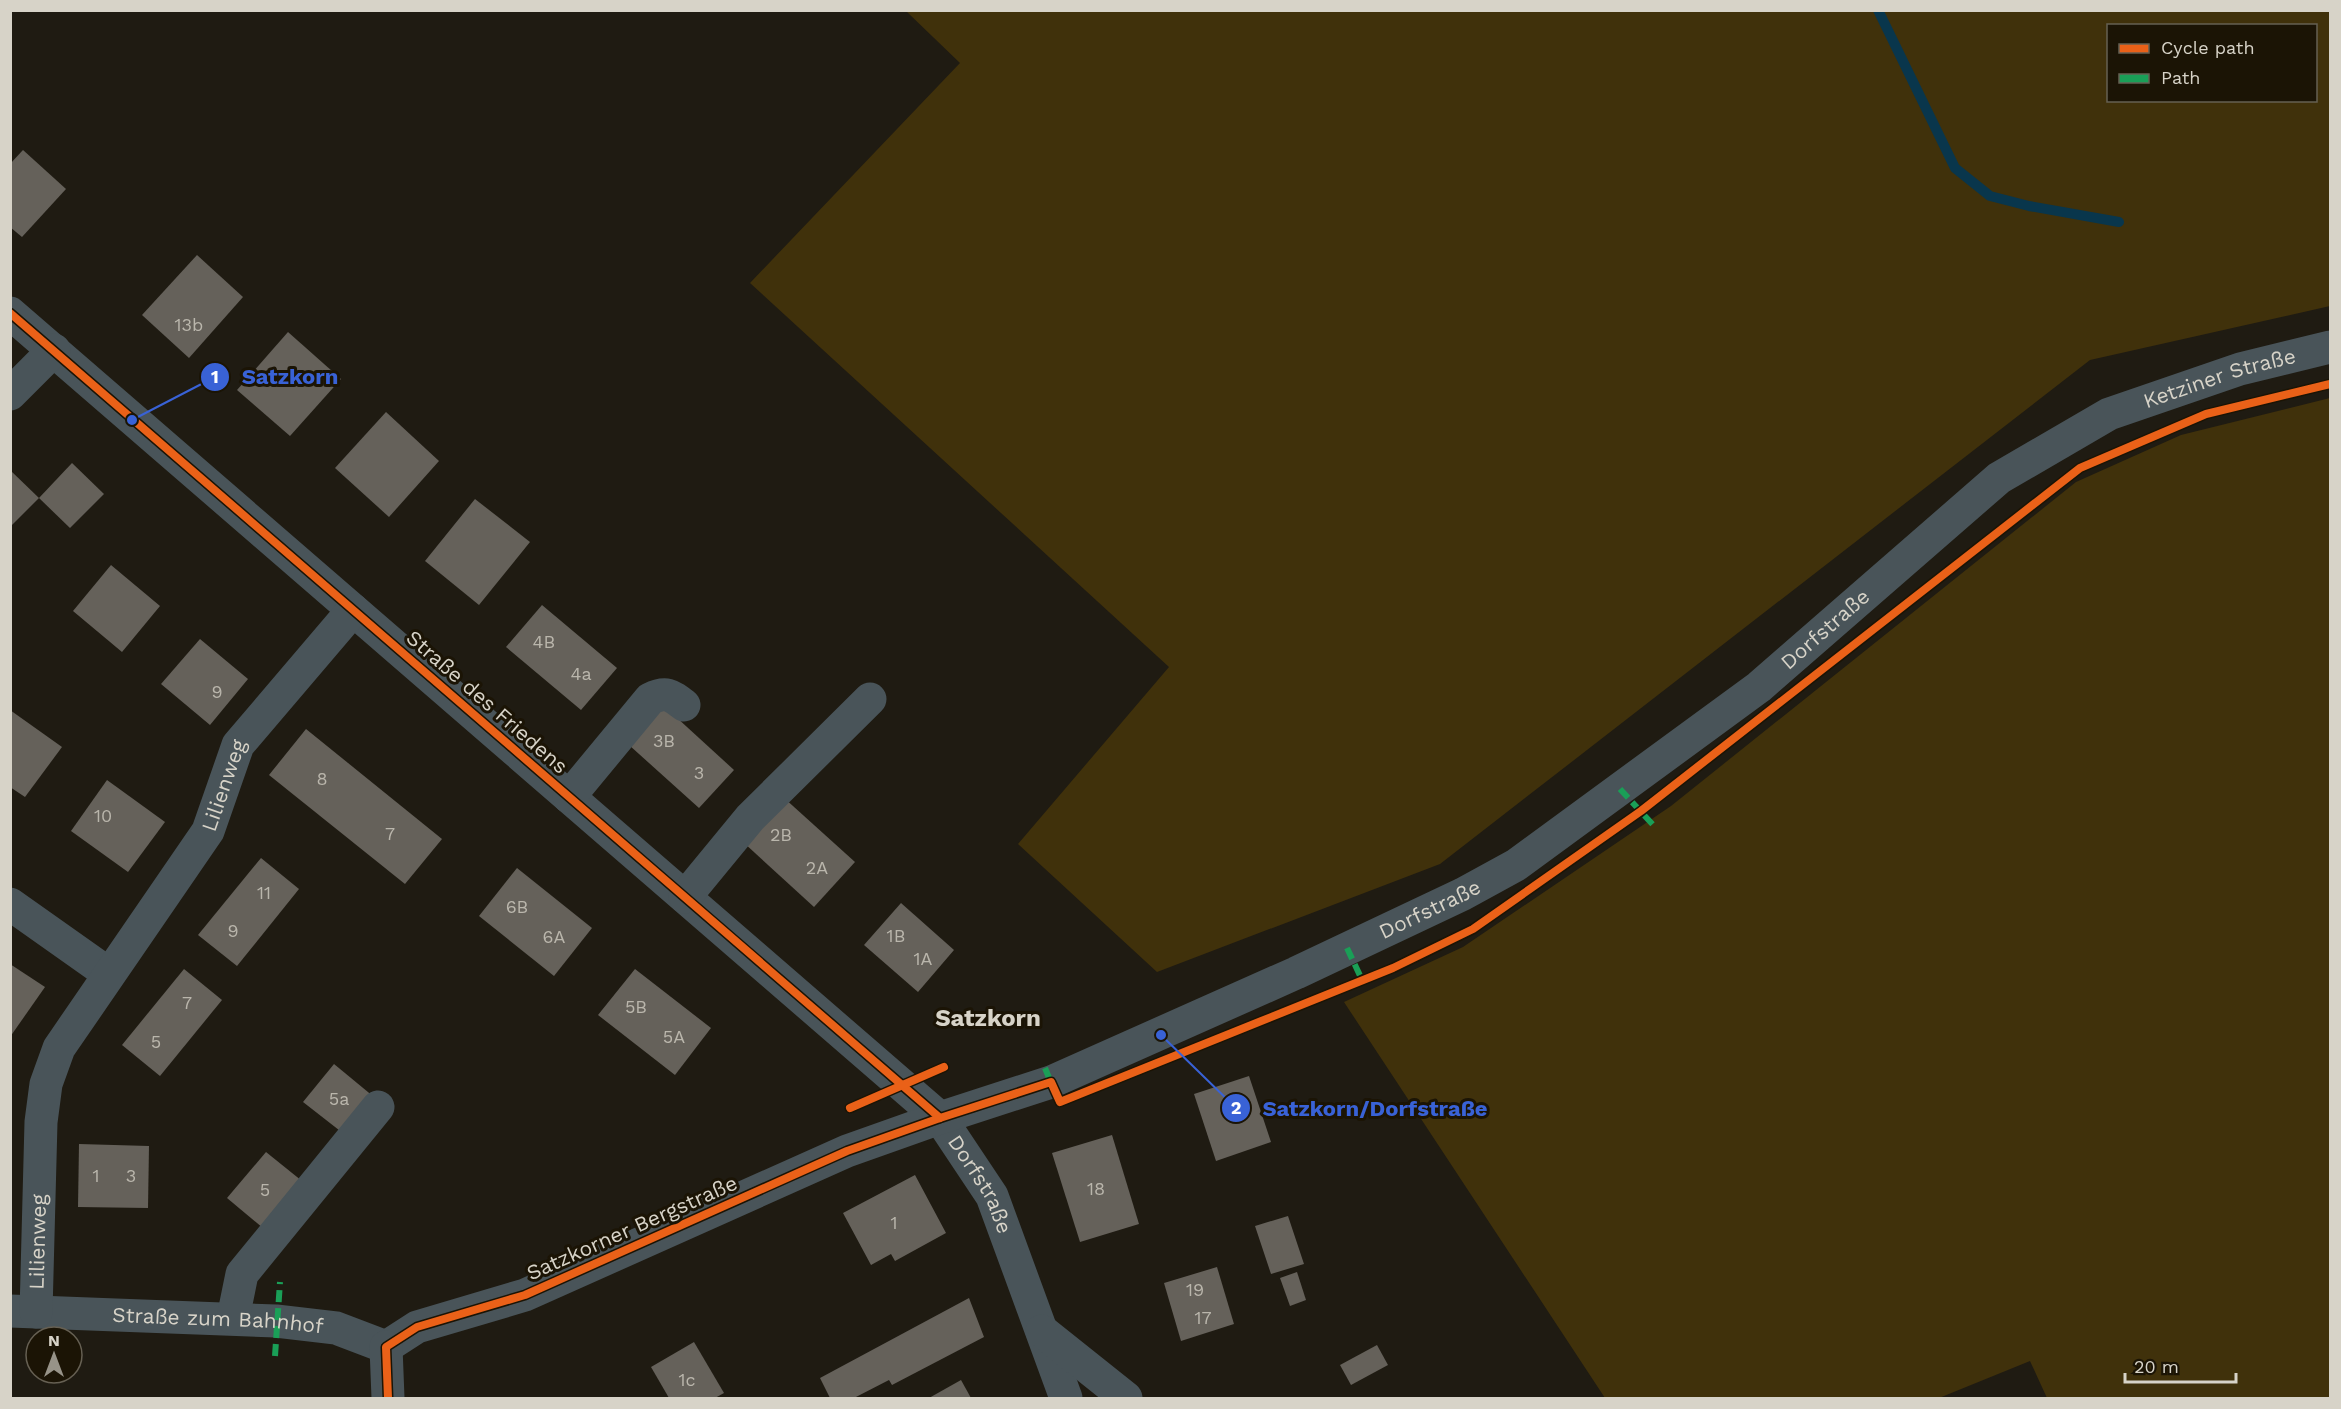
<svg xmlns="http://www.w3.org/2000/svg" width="2341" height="1409" font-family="'Work Sans',sans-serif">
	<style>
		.green { fill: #40310b; fill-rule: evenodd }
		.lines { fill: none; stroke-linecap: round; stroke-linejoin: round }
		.stream { stroke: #09364c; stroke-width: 10 }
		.building { fill: #65615a }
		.minor { stroke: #495459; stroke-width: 33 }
		.quiet { stroke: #1a9f57; stroke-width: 6; stroke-dasharray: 12 6; stroke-linecap: butt }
		.cycleway-casing { stroke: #1b1405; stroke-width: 11 }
		.cycleway { stroke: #ea6118; stroke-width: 8 }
		.labels { text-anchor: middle; stroke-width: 6; stroke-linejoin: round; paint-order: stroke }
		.number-label { font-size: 18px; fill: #bab6ac }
		.street-label { font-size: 21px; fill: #d7d3c8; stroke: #1b1405 }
		.quarter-label { font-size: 24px; font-weight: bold; fill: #d7d3c8; stroke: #1b1405 }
		.leader { fill: none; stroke: #3962d6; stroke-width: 2 }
		.callout-dot { fill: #3962d6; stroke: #1b1405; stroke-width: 2 }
		.mark-label { font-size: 18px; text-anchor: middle; font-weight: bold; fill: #fff }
		.callout-label { font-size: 22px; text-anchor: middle; font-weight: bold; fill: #3962d6; stroke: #1b1405; stroke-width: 6; stroke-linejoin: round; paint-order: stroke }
	</style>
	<rect width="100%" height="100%" fill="#1f1b12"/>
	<g class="green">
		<path d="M 906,11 L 2330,11 L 2330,306 L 2090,360 L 1440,864 L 1157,972 L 1018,844 L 1169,667 L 750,283 L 960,63 ZM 2108,26 L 2316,26 L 2316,100 L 2108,100 Z"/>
		<path d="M 2330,398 L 2330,1398 L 2047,1398 L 2030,1361 L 1939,1398 L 1605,1398 L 1344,1002 L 1463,947 L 1671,806 L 2076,482 L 2181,435 Z"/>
	</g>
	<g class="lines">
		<path class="stream" d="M 1878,10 L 1955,168 L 1990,196 L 2029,206 L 2119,222"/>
	</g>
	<g class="building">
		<path d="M 23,150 L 66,189 L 22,237 L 10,227 L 10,164 Z"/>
		<path d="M 197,255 L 243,297 L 189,358 L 142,315 Z"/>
		<path d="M 288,332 L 341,379 L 290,436 L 237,390 Z"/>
		<path d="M 386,412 L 439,461 L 389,517 L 335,468 Z"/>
		<path d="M 72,463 L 104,494 L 70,528 L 39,498 Z"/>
		<path d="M 10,470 L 39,498 L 10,527 Z"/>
		<path d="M 475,499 L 530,542 L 479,605 L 425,561 Z"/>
		<path d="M 111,565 L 160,606 L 122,652 L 73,611 Z"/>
		<path d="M 542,605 L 617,668 L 581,710 L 506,647 Z"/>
		<path d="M 200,639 L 248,679 L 210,725 L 161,684 Z"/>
		<path d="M 664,706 L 734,770 L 699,808 L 629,745 Z"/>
		<path d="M 10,710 L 62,747 L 25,797 L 10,787 Z"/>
		<path d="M 306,729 L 442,839 L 405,884 L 269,775 Z"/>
		<path d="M 107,780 L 165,822 L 128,872 L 71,831 Z"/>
		<path d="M 783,797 L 855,862 L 814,907 L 743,842 Z"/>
		<path d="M 261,858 L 299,889 L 237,966 L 198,935 Z"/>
		<path d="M 517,868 L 592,928 L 554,976 L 479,916 Z"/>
		<path d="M 901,903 L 954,950 L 918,992 L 864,945 Z"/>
		<path d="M 10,964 L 45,987 L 10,1037 Z"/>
		<path d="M 184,969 L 222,1000 L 160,1076 L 122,1045 Z"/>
		<path d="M 635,969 L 711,1028 L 675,1075 L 598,1015 Z"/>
		<path d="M 334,1064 L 374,1097 L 344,1134 L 303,1102 Z"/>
		<path d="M 1249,1076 L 1271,1142 L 1216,1161 L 1194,1094 Z"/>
		<path d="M 1112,1135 L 1139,1224 L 1080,1242 L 1052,1153 Z"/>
		<path d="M 79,1144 L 149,1146 L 148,1208 L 78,1207 Z"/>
		<path d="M 266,1152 L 302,1181 L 263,1228 L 227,1198 Z"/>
		<path d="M 915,1175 L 946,1233 L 895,1261 L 891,1254 L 871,1265 L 843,1213 Z"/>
		<path d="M 1288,1216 L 1304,1264 L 1271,1274 L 1255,1226 Z"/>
		<path d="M 1217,1267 L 1234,1324 L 1181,1341 L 1164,1283 Z"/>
		<path d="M 1297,1272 L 1306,1300 L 1290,1306 L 1280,1278 Z"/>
		<path d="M 969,1298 L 984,1337 L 892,1385 L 889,1380 L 854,1398 L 830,1398 L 820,1378 Z"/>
		<path d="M 694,1342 L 724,1393 L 715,1398 L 669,1398 L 651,1367 Z"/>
		<path d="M 1377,1345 L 1388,1365 L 1351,1385 L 1340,1365 Z"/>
		<path d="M 961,1380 L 971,1398 L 929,1398 Z"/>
	</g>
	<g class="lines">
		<g class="minor">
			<path id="s1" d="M 10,313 L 940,1118 L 992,1196 L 1066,1398"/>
			<path d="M 10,394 L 54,350"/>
			<path d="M 569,797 L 650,699 C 666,691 671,695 684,705"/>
			<path d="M 685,897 L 750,818 L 870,699"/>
			<path d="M 10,904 L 109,974"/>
			<path id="s2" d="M 10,1311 L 276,1321 L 336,1328 L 386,1347"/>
			<path id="s3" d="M 36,1312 L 41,1122 L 46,1084 L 59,1048 L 208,831 L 238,745 L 353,610"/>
			<path d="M 233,1318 L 242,1274 L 378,1107"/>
			<path d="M 1042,1331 L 1126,1398"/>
			<path id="s4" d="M 386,1347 L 417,1327 L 525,1295 L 847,1151 L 940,1118 L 1051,1082 L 1296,973 L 1463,894 L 1516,865 L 1759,687 L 1999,478 L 2109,414 L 2240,369 L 2330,347"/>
			<path d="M 386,1347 L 388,1398"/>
		</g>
		<g class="quiet">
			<path d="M 1620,789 L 1655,827"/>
			<path d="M 1347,948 L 1364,984"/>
			<path d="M 1045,1068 L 1052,1085"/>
			<path d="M 275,1356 L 280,1282"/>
		</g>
		<g class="cycleway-casing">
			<g id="cycleway">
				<path d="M 10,313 L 940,1118"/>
				<path d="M 850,1108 L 944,1067"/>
				<path d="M 388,1398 L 386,1347 L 417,1327 L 525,1295 L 847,1151 L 940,1118 L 1051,1082 L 1060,1102 L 1393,968 L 1473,929 L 1641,811 L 2080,468 L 2206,414 L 2330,384"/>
			</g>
		</g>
		<use href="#cycleway" class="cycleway"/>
	</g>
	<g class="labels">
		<g class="number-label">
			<text x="189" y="331">13b</text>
			<text x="544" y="648">4B</text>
			<text x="581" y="680">4a</text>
			<text x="217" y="698">9</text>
			<text x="664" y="747">3B</text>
			<text x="699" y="779">3</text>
			<text x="322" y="785">8</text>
			<text x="103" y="822">10</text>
			<text x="390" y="840">7</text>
			<text x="781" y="841">2B</text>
			<text x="817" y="874">2A</text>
			<text x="264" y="899">11</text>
			<text x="517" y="913">6B</text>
			<text x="233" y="937">9</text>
			<text x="896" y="942">1B</text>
			<text x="554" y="943">6A</text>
			<text x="923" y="965">1A</text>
			<text x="187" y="1009">7</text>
			<text x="636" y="1013">5B</text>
			<text x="674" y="1043">5A</text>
			<text x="156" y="1048">5</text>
			<text x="339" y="1105">5a</text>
			<text x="96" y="1182">1</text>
			<text x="131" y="1182">3</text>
			<text x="1096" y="1195">18</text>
			<text x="265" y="1196">5</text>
			<text x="894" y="1229">1</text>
			<text x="1195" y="1296">19</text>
			<text x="1203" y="1324">17</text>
			<text x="687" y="1386">1c</text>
		</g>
		<g class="street-label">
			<text dy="7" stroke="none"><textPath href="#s4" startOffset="2094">Ketziner Straße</textPath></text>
			<text dy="7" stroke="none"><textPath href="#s4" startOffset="1620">Dorfstraße</textPath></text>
			<text transform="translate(487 702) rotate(41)" y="7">Straße des Friedens</text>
			<text dy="7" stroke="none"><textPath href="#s3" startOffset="578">Lilienweg</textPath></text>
			<text dy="7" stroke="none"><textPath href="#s4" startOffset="1134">Dorfstraße</textPath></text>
			<text dy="7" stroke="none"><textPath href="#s1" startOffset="1308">Dorfstraße</textPath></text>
			<text transform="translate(632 1228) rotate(-24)" y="7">Satzkorner Bergstraße</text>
			<text dy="7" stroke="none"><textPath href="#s3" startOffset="70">Lilienweg</textPath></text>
			<text dy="7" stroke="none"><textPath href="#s2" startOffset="208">Straße zum Bahnhof</textPath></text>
		</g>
		<g class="quarter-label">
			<text x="988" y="1026">Satzkorn</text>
		</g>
	</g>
	<path class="leader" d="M132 420L215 377M1161 1035L1236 1108"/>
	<g class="callout-dot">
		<circle cx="132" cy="420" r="6"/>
		<circle cx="1161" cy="1035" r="6"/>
		<circle cx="215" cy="377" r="15"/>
		<circle cx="1236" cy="1108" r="15"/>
	</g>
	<g class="mark-label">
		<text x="215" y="383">1</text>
		<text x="1236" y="1114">2</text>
	</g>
	<g class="callout-label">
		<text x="290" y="384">Satzkorn</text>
		<text x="1375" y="1116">Satzkorn/Dorfstraße</text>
	</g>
	<rect width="2341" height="1409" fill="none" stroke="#d7d3c8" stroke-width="24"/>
	<rect x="2107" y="24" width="210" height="78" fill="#1b1405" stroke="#666053" stroke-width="1.5"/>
	<rect x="2119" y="44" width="30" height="9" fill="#ea6118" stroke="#666053" stroke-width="1.5"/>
	<text x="2161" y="54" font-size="18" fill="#d7d3c8">Cycle path</text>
	<rect x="2119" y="74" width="30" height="9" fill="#1a9f57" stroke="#666053" stroke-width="1.5"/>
	<text x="2161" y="84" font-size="18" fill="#d7d3c8">Path</text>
	<g transform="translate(54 1355)"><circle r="28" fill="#1b1405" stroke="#666053" stroke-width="1.5"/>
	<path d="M0-4.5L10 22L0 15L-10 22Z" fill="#979388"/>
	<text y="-9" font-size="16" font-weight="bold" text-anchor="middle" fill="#d7d3c8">N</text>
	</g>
	<path d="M2125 1373v9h111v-9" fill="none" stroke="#d7d3c8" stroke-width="3"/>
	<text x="2134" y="1373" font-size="18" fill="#d7d3c8" stroke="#1b1405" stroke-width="4.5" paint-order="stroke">20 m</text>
</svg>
